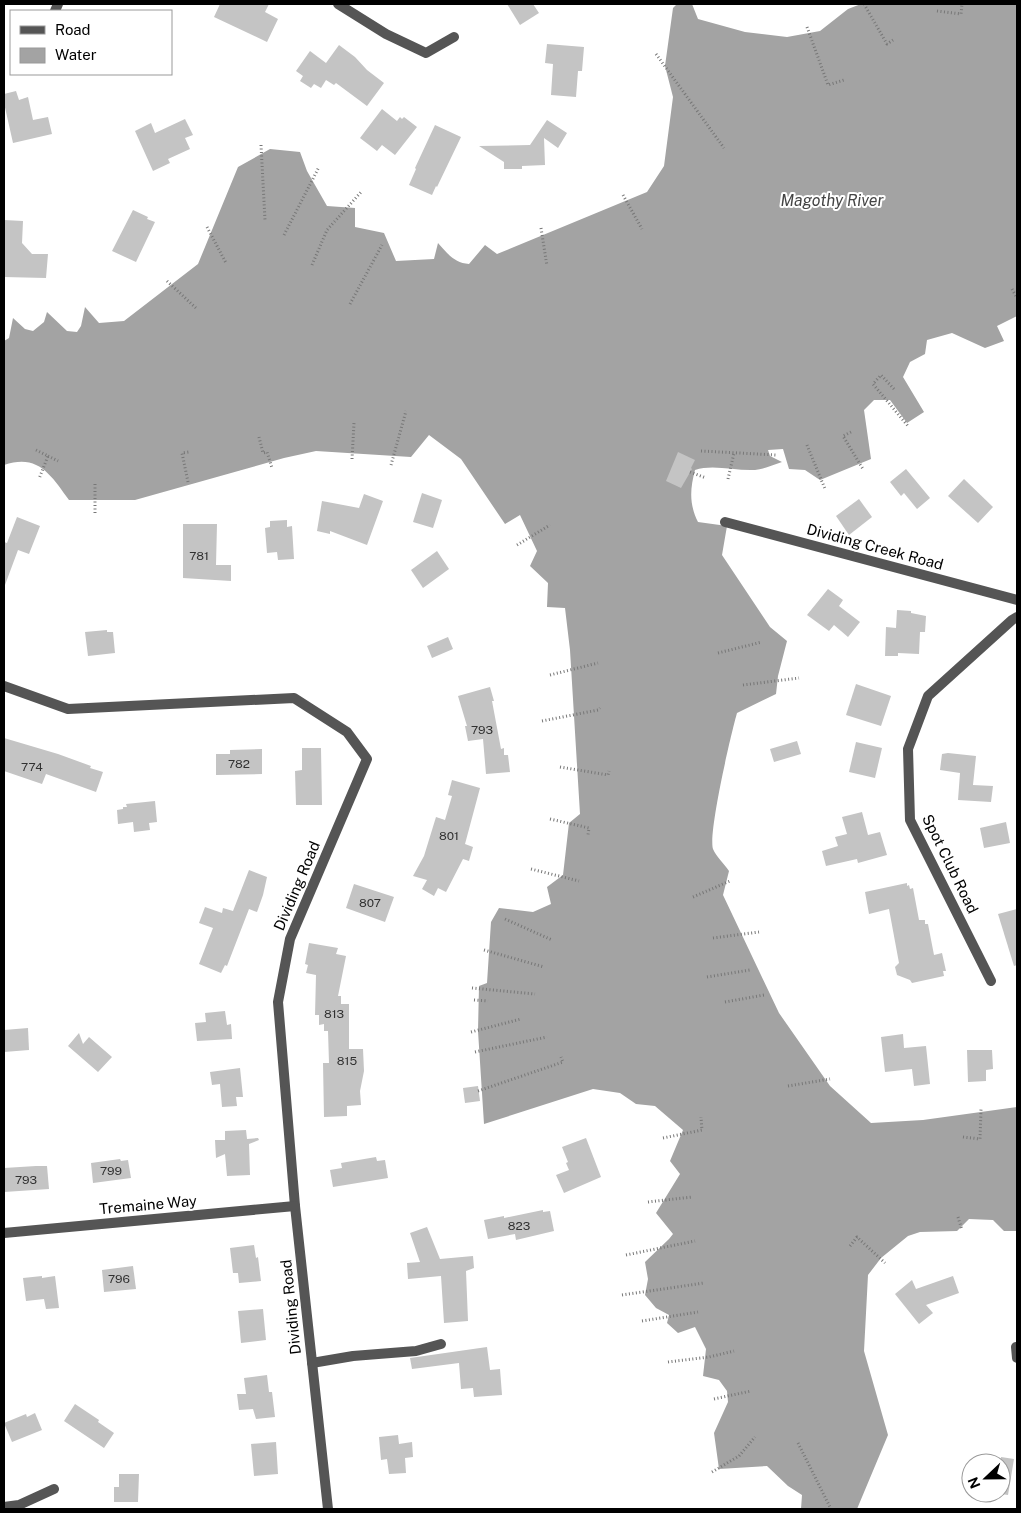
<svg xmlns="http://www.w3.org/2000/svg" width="1021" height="1513" font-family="'Public Sans',sans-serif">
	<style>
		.water { fill: #a3a3a3 }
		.building { fill: #c4c4c4 }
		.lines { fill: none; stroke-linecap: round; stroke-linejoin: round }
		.path { stroke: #777; stroke-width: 3; stroke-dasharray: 1 2.5; stroke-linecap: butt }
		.service { stroke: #555; stroke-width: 10 }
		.minor { stroke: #555; stroke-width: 10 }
		.labels { text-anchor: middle; stroke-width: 4; stroke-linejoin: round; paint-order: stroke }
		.number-label { font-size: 12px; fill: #313131 }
		.street-label { font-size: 15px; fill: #000; stroke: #fff }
		.water-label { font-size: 16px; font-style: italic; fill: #444; stroke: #fff }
	</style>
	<rect width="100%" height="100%" fill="#fff"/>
	<path class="water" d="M 677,4 L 692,4 L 698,19 L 745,32 L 787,37 L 820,31 L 848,9 L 861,4 L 1017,4 L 1017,316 L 997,326 L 1004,341 L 985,348 L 952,333 L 927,340 L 925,354 L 910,362 L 903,377 L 924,412 L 907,423 L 890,400 L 874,400 L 864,410 L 871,459 L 820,480 L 805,470 L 789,469 L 783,449 L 768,450 L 770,456 L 782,462 C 773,465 764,469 755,470 C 735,471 713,464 695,470 C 690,489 689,504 698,522 L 727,526 L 722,555 L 770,627 L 787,641 L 778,676 L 776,694 L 737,713 C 731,734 708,833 713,849 C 716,856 724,864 729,871 L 723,895 L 779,1013 L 830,1086 L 871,1123 L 923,1120 L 1017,1107 L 1017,1231 L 1004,1231 L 993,1220 L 969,1219 L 957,1231 L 920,1232 L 908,1236 L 881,1258 L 868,1275 L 864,1351 L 888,1435 L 857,1509 L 801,1509 L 802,1495 L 788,1486 L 767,1466 L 719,1469 L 714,1433 L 728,1402 L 727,1391 L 719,1380 L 703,1376 L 706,1349 L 695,1327 L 678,1333 L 667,1323 L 669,1315 L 656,1308 L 645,1295 L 648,1279 L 645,1262 L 669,1239 L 673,1234 L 656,1213 L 680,1174 L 670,1161 L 683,1130 L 655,1106 L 636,1104 L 620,1093 L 593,1089 L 484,1124 L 478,1031 L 479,986 L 487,983 L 491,922 L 499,908 L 533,912 L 551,904 L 547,887 L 563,875 L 569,823 L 580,814 L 570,650 L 565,608 L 547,607 L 548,583 L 530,566 L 537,551 L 520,515 L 505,524 L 461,459 L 429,435 L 411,457 L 316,451 L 284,458 L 135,500 L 69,500 C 51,475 38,453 4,465 L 4,341 L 9,338 L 13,318 L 25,329 L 33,331 L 44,322 L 47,312 L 67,331 L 77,332 L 81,326 L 85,307 L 99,323 L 124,321 L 198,264 L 238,167 L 270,149 L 300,152 L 307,171 L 327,206 L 355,208 L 355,227 L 384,233 L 396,261 L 434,259 L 438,243 C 447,253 454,263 469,264 L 485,245 L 497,254 L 647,192 L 664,166 L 673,97 L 665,66 L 673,8 Z"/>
	<g class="building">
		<path d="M 220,4 L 269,4 L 265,12 L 278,19 L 267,42 L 214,17 Z"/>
		<path d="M 507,4 L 533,4 L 539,13 L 520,25 Z"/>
		<path d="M 547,44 L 584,47 L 582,71 L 578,71 L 576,97 L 551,95 L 553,64 L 545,63 Z"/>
		<path d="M 339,45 L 355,57 L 367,70 L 384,83 L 367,106 L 336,83 L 334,85 L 326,80 L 321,88 L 314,84 L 311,88 L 300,81 L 303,76 L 296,71 L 310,51 L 326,63 Z"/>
		<path d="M 16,91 L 19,100 L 28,97 L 33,120 L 48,117 L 52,134 L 13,143 L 4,103 L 4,94 Z"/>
		<path d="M 382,109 L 397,121 L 400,117 L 402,119 L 404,117 L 417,127 L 395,155 L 382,145 L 377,151 L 360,138 Z"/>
		<path d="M 185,119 L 193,135 L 185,138 L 190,149 L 168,159 L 170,163 L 153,171 L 135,131 L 151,123 L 155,133 Z"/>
		<path d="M 547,120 L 567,133 L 558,148 L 544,138 L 545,165 L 522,166 L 522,169 L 504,169 L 504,162 L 479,146 L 530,145 Z"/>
		<path d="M 435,125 L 461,137 L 437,187 L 436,186 L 432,195 L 409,185 L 416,169 L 415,168 Z"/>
		<path d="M 133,210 L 148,217 L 147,219 L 155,222 L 136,262 L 112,251 Z"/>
		<path d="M 4,220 L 23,221 L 22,243 L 32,254 L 48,254 L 46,278 L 4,277 Z"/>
		<path d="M 678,452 L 695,460 L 691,468 L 692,469 L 681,488 L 666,481 Z"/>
		<path d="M 906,469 L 930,498 L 917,509 L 904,493 L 901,496 L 890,482 Z"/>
		<path d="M 964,479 L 993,507 L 978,523 L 948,496 Z"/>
		<path d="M 422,493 L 442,500 L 433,528 L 413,522 Z"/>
		<path d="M 364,494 L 383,501 L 367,545 L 330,531 L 330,534 L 317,531 L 322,501 L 359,508 Z"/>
		<path d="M 859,499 L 872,517 L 849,535 L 836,516 Z"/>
		<path d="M 17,517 L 40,526 L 29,554 L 18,550 L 5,585 L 4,585 L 4,542 L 7,543 Z"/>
		<path d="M 287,520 L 287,527 L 292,526 L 294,559 L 278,560 L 277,552 L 267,553 L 265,528 L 270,527 L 270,521 Z"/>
		<path d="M 183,524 L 217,524 L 216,565 L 231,565 L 231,581 L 183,578 Z"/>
		<path d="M 437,551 L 449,569 L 423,588 L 411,570 Z"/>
		<path d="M 828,589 L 843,600 L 839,606 L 860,622 L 848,637 L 834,625 L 829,631 L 807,615 Z"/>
		<path d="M 897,610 L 911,611 L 911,613 L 926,616 L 925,632 L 920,632 L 919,654 L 898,653 L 898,656 L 885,656 L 886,627 L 896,628 Z"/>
		<path d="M 107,630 L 107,632 L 113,632 L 115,653 L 88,656 L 85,632 Z"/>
		<path d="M 448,637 L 453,649 L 432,658 L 427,646 Z"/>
		<path d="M 856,684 L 891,696 L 881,726 L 846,715 Z"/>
		<path d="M 490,687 L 494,701 L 492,701 L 501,749 L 504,748 L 504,755 L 508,755 L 510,772 L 486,774 L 483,739 L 468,741 L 465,726 L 467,726 L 458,696 Z"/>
		<path d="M 4,738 L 58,754 L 91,766 L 90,768 L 103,772 L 96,792 L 46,774 L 42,784 L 4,771 Z"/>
		<path d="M 797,741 L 801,754 L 774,762 L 770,749 Z"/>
		<path d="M 856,742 L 882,748 L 875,778 L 849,772 Z"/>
		<path d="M 302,748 L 321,748 L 322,805 L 296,805 L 295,771 L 302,770 Z"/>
		<path d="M 262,749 L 262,774 L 216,775 L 216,754 L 230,754 L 230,750 Z"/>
		<path d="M 948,753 L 976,756 L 973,785 L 993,786 L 991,802 L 958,800 L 960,773 L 940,770 L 942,754 Z"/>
		<path d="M 452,780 L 480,788 L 465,844 L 473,847 L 469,861 L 463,859 L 446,892 L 438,888 L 434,896 L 422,889 L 427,880 L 413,876 L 424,856 L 436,817 L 445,820 L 452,796 L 448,795 Z"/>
		<path d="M 155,801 L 157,822 L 149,823 L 150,830 L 134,832 L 133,822 L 118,824 L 117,810 L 123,809 L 123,807 L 127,807 L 126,804 Z"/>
		<path d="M 862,812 L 868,835 L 880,832 L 887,855 L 858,863 L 857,859 L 826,866 L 822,851 L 838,846 L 835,837 L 847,834 L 842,817 Z"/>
		<path d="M 1006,822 L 1010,843 L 984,848 L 980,828 Z"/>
		<path d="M 249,870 L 267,877 L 263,895 L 257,912 L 249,909 L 227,966 L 225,965 L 221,973 L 199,964 L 213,928 L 199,923 L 205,907 L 222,913 L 223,908 L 233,911 Z"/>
		<path d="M 907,883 L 907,886 L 909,885 L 910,889 L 913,888 L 919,920 L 925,920 L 925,924 L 928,924 L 934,955 L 942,953 L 946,971 L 943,971 L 944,976 L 912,983 L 910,980 L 897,975 L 895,967 L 899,963 L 889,909 L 869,914 L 865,892 Z"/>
		<path d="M 354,884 L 394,897 L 385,922 L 346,908 Z"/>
		<path d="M 1017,909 L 1017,965 L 1014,966 L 998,914 Z"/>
		<path d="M 309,943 L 338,948 L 336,954 L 346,956 L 338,996 L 341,996 L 341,1004 L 349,1004 L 349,1049 L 363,1049 L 364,1071 L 360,1091 L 361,1105 L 347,1106 L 347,1116 L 324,1117 L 323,1063 L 329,1063 L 328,1031 L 324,1031 L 324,1024 L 319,1025 L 319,1015 L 315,1015 L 316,975 L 306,973 L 308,965 L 305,964 Z"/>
		<path d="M 225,1011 L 227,1025 L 231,1024 L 232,1039 L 197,1041 L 195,1023 L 206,1022 L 205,1013 Z"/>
		<path d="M 28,1028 L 29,1050 L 4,1052 L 4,1030 Z"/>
		<path d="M 79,1033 L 83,1044 L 89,1037 L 112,1057 L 98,1072 L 68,1046 Z"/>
		<path d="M 903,1034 L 904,1048 L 926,1046 L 930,1084 L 914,1086 L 912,1069 L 885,1072 L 881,1037 Z"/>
		<path d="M 967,1050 L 992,1050 L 993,1069 L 986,1070 L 986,1081 L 968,1082 Z"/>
		<path d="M 240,1068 L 243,1097 L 236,1097 L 237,1106 L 222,1107 L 220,1084 L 212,1085 L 210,1072 Z"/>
		<path d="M 478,1086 L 480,1101 L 465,1103 L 463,1088 Z"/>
		<path d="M 246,1130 L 247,1139 L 258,1138 L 259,1140 L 249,1144 L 250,1175 L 227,1176 L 225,1154 L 216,1158 L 215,1140 L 225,1140 L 225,1131 Z"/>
		<path d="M 586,1138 L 601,1177 L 564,1193 L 556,1175 L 569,1170 L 566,1163 L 568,1162 L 562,1147 Z"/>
		<path d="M 376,1157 L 377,1161 L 385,1160 L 388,1178 L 333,1187 L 330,1170 L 342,1168 L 341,1163 Z"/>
		<path d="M 120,1159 L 121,1161 L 128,1160 L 131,1178 L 93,1183 L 91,1163 Z"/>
		<path d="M 36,1166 L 47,1166 L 49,1189 L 4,1192 L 4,1168 Z"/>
		<path d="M 543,1210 L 543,1212 L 550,1211 L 554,1231 L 516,1240 L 515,1234 L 488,1239 L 484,1220 L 504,1216 L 504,1218 Z"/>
		<path d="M 427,1227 L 440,1259 L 473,1256 L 474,1268 L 466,1271 L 468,1321 L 444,1323 L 441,1276 L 408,1279 L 407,1263 L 420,1262 L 410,1233 Z"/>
		<path d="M 254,1245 L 256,1258 L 258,1257 L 261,1281 L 239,1283 L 238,1273 L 233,1273 L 230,1248 Z"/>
		<path d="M 133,1266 L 136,1289 L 104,1292 L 102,1270 Z"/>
		<path d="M 42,1276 L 42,1278 L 55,1276 L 59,1308 L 46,1309 L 44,1299 L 26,1301 L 23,1278 Z"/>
		<path d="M 953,1276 L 959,1293 L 926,1305 L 933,1313 L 919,1324 L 895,1294 L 912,1280 L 916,1289 Z"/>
		<path d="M 263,1309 L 266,1340 L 241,1343 L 238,1311 Z"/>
		<path d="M 487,1347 L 490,1370 L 500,1369 L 502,1395 L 474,1397 L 473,1388 L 461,1389 L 459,1363 L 412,1369 L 410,1358 Z"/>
		<path d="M 267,1375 L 269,1392 L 272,1392 L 275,1417 L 256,1419 L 253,1409 L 239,1410 L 237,1394 L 246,1394 L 244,1378 Z"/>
		<path d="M 75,1404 L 99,1420 L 98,1422 L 114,1433 L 104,1448 L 64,1421 Z"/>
		<path d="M 35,1413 L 42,1430 L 12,1442 L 4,1423 L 26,1414 L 27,1417 Z"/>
		<path d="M 398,1435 L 399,1444 L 412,1442 L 413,1457 L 405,1458 L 406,1473 L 389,1474 L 387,1459 L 381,1460 L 379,1437 Z"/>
		<path d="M 276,1442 L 278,1474 L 254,1476 L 251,1444 Z"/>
		<path d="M 1001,1457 L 1014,1459 L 1008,1495 L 1001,1494 Z"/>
		<path d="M 119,1474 L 139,1474 L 138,1502 L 114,1502 L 114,1487 L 119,1487 Z"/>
	</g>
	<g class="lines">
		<g class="path">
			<path d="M 864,4 L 887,44 L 893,40"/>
			<path d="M 937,11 L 961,14 L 962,4"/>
			<path d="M 807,27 L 828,85 L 844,80"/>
			<path d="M 656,54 L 724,148"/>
			<path d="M 261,145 L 265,220"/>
			<path d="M 623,195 L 642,229"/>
			<path d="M 207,227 L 226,263"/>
			<path d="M 541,228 L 547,266"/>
			<path d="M 284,235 L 319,167"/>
			<path d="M 312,265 L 327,230 L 362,191"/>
			<path d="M 167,281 L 197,309"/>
			<path d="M 1012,289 L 1017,298"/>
			<path d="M 350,304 L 382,245"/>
			<path d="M 894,389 L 881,375 L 873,384 L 908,426"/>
			<path d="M 851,432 L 843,436 L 863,469"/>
			<path d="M 259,437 L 263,453 L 267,452 L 272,468"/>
			<path d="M 807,445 L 825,489"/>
			<path d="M 36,450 L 48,456 L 39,479"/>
			<path d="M 701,451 L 776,455"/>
			<path d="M 48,456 L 58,461"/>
			<path d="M 352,459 L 354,423"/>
			<path d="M 391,465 L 406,411"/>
			<path d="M 690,472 L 706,478"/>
			<path d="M 728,479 L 734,453"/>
			<path d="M 188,482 L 182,453 L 189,452"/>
			<path d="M 95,513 L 95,483"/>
			<path d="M 517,545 L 550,525"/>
			<path d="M 718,653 L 762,642"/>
			<path d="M 550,675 L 598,663"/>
			<path d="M 743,685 L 799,678"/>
			<path d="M 542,721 L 598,710 L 600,708"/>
			<path d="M 560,767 L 608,775 L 609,771"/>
			<path d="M 550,819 L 589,828 L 588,835"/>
			<path d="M 531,869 L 579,881"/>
			<path d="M 693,897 L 730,881"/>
			<path d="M 505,919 L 552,940"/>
			<path d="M 713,938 L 759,932"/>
			<path d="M 484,950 L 544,967"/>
			<path d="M 707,977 L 750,970"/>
			<path d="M 472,988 L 535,994"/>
			<path d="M 474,1000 L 488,1001"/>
			<path d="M 725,1002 L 764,995"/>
			<path d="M 471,1032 L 521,1019"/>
			<path d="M 475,1052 L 547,1037"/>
			<path d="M 788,1086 L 830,1079"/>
			<path d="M 478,1091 L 563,1062 L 561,1057"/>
			<path d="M 963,1137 L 980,1139 L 981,1109"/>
			<path d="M 663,1138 L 702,1130 L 701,1117"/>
			<path d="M 648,1202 L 692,1197"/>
			<path d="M 958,1217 L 962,1230"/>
			<path d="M 850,1246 L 857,1237 L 885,1263"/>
			<path d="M 626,1255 L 695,1241"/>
			<path d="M 622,1295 L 704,1283"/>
			<path d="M 642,1321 L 698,1312"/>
			<path d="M 668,1362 L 709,1357 L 734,1351"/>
			<path d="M 714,1399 L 751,1391"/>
			<path d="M 798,1443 L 831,1509"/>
			<path d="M 712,1472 L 739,1456 L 755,1437"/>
		</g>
		<path class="service" d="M 312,1363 L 353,1356 L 416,1351 L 441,1344"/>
		<g class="minor">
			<path d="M 338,4 L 386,34 L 426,53 L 454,37"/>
			<path d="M 55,11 L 58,4"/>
			<path d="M 725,522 L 1017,600"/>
			<path d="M 4,686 L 68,709 L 294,698 L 347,732 L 367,759 L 290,939 L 278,1002 L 295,1206 L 328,1509"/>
			<path d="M 991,981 L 910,820 L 908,749 L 928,696 L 1012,620 L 1017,617"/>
			<path d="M 4,1233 L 295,1206"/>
			<path d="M 1016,1347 L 1017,1358"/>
			<path d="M 4,1507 L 19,1505 L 54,1489"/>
		</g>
	</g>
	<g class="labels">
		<g class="number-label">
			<text x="199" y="560">781</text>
			<text x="482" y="734">793</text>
			<text x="239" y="768">782</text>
			<text x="32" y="771">774</text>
			<text x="449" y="840">801</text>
			<text x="370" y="907">807</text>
			<text x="334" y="1018">813</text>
			<text x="347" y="1065">815</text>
			<text x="111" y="1175">799</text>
			<text x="26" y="1184">793</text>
			<text x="519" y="1230">823</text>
			<text x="119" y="1283">796</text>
		</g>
		<g class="street-label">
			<text transform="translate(875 547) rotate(15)" y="5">Dividing Creek Road</text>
			<text transform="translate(950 864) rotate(64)" y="5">Spot Club Road</text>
			<text transform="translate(297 886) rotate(-67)" y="5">Dividing Road</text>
			<text transform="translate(148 1205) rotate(-5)" y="5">Tremaine Way</text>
			<text transform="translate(291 1307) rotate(-96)" y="5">Dividing Road</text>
		</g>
		<g class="water-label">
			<text x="832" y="206">Magothy River</text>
		</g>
	</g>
	<rect width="1021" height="1513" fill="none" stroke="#000000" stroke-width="10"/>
	<rect x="10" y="10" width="162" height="65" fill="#ffffff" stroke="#999999"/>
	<rect x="20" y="26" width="25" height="8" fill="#555555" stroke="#999999"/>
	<text x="55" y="35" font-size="15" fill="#000000">Road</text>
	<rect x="20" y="48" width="25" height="15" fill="#a3a3a3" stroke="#999999"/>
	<text x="55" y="60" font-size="15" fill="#000000">Water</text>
	<g transform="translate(986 1478) rotate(248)"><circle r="24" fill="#ffffff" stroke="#999999"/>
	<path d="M0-4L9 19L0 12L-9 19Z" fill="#000000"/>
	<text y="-8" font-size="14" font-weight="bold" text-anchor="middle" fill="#000000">N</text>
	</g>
</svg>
